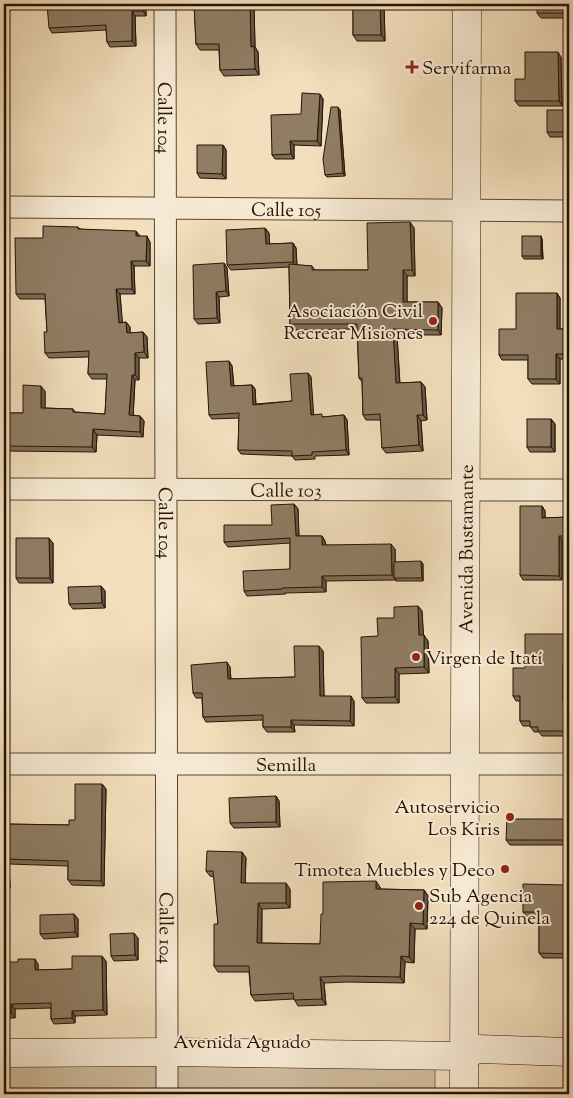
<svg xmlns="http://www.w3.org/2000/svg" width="573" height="1098" font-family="'Sorts Mill Goudy',serif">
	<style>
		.green { fill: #d0bc9e; stroke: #7a6851 }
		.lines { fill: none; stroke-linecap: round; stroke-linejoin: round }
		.minor-casing { stroke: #584632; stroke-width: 23 }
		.secondary-casing { stroke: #251304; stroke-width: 29 }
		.minor { stroke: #f7ead4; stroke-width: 21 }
		.secondary { stroke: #f7ead4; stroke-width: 28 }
		.wall { fill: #7c6c56; stroke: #251304 }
		.shaded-wall { fill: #655846; stroke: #251304 }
		.building { fill: #907d64; stroke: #251304 }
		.poi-dot { fill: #8f2418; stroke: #f7ead4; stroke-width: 2 }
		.labels { text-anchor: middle; stroke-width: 4; stroke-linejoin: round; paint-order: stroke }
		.poi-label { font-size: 19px; fill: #251304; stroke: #f7ead4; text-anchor: start }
		.street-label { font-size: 19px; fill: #251304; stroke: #f7ead4 }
	</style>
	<rect width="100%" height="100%" fill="#f3dfbd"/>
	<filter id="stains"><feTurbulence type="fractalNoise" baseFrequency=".004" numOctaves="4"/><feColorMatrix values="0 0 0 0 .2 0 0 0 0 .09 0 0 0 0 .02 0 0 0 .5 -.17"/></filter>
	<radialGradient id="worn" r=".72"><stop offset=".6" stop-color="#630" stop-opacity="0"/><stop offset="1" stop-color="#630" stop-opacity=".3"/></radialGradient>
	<rect class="green" x="4" y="1058" width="431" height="36"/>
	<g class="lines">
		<g class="minor-casing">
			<g id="minor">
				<path id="s1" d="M 165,4 L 167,1041"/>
				<path id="s2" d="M 4,207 L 569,211"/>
				<path id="s3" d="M 4,489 L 569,490"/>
				<path id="s4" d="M 4,764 L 569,764"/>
				<path d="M 167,1052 L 167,1094"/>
			</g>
		</g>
		<g class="secondary-casing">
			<g id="secondary">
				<path d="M 4,1053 L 167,1052 L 464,1056 L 477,1049 L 569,1052"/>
				<path id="s5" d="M 464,1094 L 467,4"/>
			</g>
		</g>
		<use href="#minor" class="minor"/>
		<use href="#secondary" class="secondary"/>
	</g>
	<g class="wall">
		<path d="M 146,4 L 146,16 L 135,16 L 136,46 L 110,47 L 107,42 L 106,30 L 52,33 L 49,28 Z"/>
		<path d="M 194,4 L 254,4 L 255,47 L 258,52 L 259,75 L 224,76 L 220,70 L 219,50 L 200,50 L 196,44 Z"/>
		<path d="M 353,4 L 384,4 L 385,41 L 357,41 L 353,35 Z"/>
		<path d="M 569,4 L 569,52 L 566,48 L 566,18 L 541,18 L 537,13 Z"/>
		<path d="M 561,57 L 562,106 L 519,106 L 515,101 L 525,79 Z"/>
		<path d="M 320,94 L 323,99 L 321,146 L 294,145 L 294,159 L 275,159 L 272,155 L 301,114 Z"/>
		<path d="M 340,110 L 345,176 L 327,177 L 325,175 Z"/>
		<path d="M 569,110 L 569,137 L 550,137 L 547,132 Z"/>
		<path d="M 223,145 L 226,150 L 226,179 L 200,178 L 197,173 Z"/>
		<path d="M 410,222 L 414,228 L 415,276 L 407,276 L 407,302 L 438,302 L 442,308 L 441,335 L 397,335 L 400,383 L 421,382 L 425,387 L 427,420 L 421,421 L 423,451 L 386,453 L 382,448 L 381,420 L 366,420 L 363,415 L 362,382 L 359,378 L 357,329 L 294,330 L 290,324 L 289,267 L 231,270 L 227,265 L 265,228 L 269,233 L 269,244 L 293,243 L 296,248 L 297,265 L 312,266 L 315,270 L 368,270 Z"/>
		<path d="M 78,227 L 80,229 L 140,236 L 150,242 L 150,266 L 134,266 L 135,294 L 120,294 L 122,323 L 126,322 L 130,327 L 130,333 L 143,332 L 147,337 L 148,358 L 139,358 L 139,380 L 135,380 L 133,415 L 140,416 L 144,421 L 143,437 L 97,435 L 96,452 L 4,451 L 4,413 L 23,413 L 45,391 L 45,408 L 73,409 L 75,412 L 105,414 L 107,379 L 92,379 L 88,374 L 89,357 L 49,358 L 45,353 L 47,332 L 45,299 L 20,299 L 16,294 L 43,238 Z"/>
		<path d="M 541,236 L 542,239 L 543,259 L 524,259 L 522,256 Z"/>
		<path d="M 224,263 L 227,268 L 229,296 L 219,297 L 220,323 L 198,324 L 194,319 Z"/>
		<path d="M 557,293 L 560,298 L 560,329 L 569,329 L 569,359 L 560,359 L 560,384 L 532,384 L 528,379 L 528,360 L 502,360 L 499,355 L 516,329 Z"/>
		<path d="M 229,361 L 232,366 L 234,386 L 252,385 L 255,389 L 256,404 L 292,401 L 308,373 L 311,377 L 313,415 L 324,417 L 344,415 L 347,420 L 349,455 L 315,456 L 315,459 L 295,460 L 292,456 L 241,454 L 238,450 L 239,418 L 212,419 L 209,415 Z"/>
		<path d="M 551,419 L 555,424 L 555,452 L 530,452 L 527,447 Z"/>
		<path d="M 294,504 L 298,509 L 299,536 L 322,536 L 325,541 L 326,545 L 395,549 L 395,562 L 423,564 L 423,581 L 396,581 L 395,580 L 326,581 L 326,592 L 285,593 L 286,594 L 247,596 L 244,591 L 290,569 L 290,543 L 228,547 L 224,542 L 272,525 Z"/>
		<path d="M 542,506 L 545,511 L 545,518 L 569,517 L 569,540 L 562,540 L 562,580 L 523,580 L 520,575 Z"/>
		<path d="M 53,543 L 53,583 L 19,583 L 16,578 Z"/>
		<path d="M 101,586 L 105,591 L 105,608 L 73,609 L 69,604 Z"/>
		<path d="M 418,606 L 422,611 L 423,635 L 428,641 L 429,673 L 399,674 L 399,703 L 366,703 L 362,698 L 378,636 L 394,618 Z"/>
		<path d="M 569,638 L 569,671 L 566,671 L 567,699 L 569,699 L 569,736 L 542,736 L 539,732 L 534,732 L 530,726 L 523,726 L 520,721 L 520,701 L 516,701 L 513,696 L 525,668 Z"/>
		<path d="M 323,651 L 324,696 L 354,701 L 354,726 L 294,725 L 295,732 L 267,732 L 263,727 L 263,720 L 206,722 L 203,717 L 202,698 L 196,698 L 193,693 L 230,667 L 231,679 L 295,677 Z"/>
		<path d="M 102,784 L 106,789 L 104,886 L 72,885 L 68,880 L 68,866 L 9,864 L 10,888 L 4,889 L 4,804 L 5,806 L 6,824 L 69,825 L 75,820 Z"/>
		<path d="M 569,792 L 569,858 L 565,853 L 565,845 L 510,845 L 506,840 L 565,819 Z"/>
		<path d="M 276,796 L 279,801 L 280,827 L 234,828 L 230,823 Z"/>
		<path d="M 242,852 L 246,858 L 245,883 L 290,889 L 290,908 L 262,909 L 262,943 L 320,944 L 323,914 L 380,887 L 380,889 L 424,890 L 428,896 L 427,929 L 415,929 L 414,963 L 405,962 L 404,983 L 347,982 L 324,983 L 326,1005 L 298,1006 L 294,999 L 255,1001 L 251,995 L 249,972 L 218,972 L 214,966 L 218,924 L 214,877 L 210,876 L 206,871 Z"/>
		<path d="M 567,885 L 569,888 L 569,958 L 543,958 L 539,953 L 539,917 L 527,917 L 523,912 Z"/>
		<path d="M 74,914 L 78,919 L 78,937 L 44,939 L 40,934 Z"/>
		<path d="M 138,938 L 138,960 L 114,961 L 111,956 Z"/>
		<path d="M 106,961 L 107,1015 L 75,1016 L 75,1023 L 54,1024 L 51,1019 L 51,1008 L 15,1009 L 15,1018 L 4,1018 L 4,962 L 38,964 L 38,970 L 72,969 Z"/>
	</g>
	<g class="shaded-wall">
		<path d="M 143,4 L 146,4 L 146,16 L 143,11 Z"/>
		<path d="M 250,4 L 254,4 L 255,47 L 258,52 L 259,75 L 255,69 L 251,47 Z"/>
		<path d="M 380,4 L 384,4 L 385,41 L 381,35 Z"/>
		<path d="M 132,11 L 135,16 L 136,46 L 132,41 Z"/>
		<path d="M 558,52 L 561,57 L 562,106 L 559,101 Z"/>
		<path d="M 320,94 L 323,99 L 321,146 L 317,141 Z"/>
		<path d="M 338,107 L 340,110 L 345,176 L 343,173 Z"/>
		<path d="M 290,141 L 294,145 L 294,159 L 291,154 Z"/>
		<path d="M 223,145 L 226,150 L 226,179 L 222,174 Z"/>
		<path d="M 410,222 L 414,228 L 415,276 L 412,270 Z"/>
		<path d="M 265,228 L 269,233 L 270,249 L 266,244 Z"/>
		<path d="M 136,231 L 140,236 L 140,241 L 136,236 Z"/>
		<path d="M 147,236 L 150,242 L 150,266 L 146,261 Z"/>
		<path d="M 541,236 L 542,239 L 543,259 L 541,256 Z"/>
		<path d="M 293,243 L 296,248 L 297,267 L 293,262 Z"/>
		<path d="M 131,261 L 134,266 L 135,294 L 132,289 Z"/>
		<path d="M 224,263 L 227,268 L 229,296 L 226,291 Z"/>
		<path d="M 403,270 L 407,276 L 407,308 L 403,302 Z"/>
		<path d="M 116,289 L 120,294 L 123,328 L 119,323 Z"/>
		<path d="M 216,292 L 219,297 L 220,323 L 217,318 Z"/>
		<path d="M 557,293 L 560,298 L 560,334 L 557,329 Z"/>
		<path d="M 438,302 L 442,308 L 441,335 L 438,330 Z"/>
		<path d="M 126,322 L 130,327 L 130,338 L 127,333 Z"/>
		<path d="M 393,329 L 397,335 L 400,389 L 396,383 Z"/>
		<path d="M 143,332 L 147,337 L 148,358 L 144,352 Z"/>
		<path d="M 135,353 L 139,358 L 139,380 L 135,375 Z"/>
		<path d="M 556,354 L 560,359 L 560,384 L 556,379 Z"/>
		<path d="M 229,361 L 232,366 L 234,390 L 231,386 Z"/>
		<path d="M 308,373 L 311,377 L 314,419 L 311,415 Z"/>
		<path d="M 132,375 L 135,380 L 133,420 L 129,415 Z"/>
		<path d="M 421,382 L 425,387 L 427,420 L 423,415 Z"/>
		<path d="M 252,385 L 255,389 L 256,409 L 253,405 Z"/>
		<path d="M 41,386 L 45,391 L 45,414 L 41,408 Z"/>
		<path d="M 344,415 L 347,420 L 349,455 L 346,450 Z"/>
		<path d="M 417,415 L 421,421 L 423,451 L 419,445 Z"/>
		<path d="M 140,416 L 144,421 L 143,437 L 140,432 Z"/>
		<path d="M 551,419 L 555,424 L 555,452 L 551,447 Z"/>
		<path d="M 93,429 L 97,435 L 96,452 L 92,447 Z"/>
		<path d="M 294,504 L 298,509 L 299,541 L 296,536 Z"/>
		<path d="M 542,506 L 545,511 L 545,522 L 542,518 Z"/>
		<path d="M 322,536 L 325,541 L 326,550 L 322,545 Z"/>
		<path d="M 559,536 L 562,540 L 562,580 L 559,576 Z"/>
		<path d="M 49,538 L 53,543 L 53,583 L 50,578 Z"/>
		<path d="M 391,544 L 395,549 L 396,580 L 392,575 Z"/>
		<path d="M 421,561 L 423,564 L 423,581 L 422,578 Z"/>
		<path d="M 322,576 L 326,581 L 326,592 L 322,587 Z"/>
		<path d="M 101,586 L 105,591 L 105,608 L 102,603 Z"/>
		<path d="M 418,606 L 422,611 L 424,641 L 419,635 Z"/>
		<path d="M 567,634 L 569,638 L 569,670 L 566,666 Z"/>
		<path d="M 424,635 L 428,641 L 429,673 L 424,667 Z"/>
		<path d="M 319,646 L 323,651 L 324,701 L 320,696 Z"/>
		<path d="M 227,662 L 230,667 L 231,684 L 228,679 Z"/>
		<path d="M 563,666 L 566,671 L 567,704 L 563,699 Z"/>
		<path d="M 395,668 L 399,674 L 399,703 L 395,697 Z"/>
		<path d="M 351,696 L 354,701 L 354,726 L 350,721 Z"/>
		<path d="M 291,720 L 294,725 L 295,732 L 291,727 Z"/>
		<path d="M 102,784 L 106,789 L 104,886 L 101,881 Z"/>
		<path d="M 276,796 L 279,801 L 280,827 L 276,822 Z"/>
		<path d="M 4,804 L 5,806 L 6,829 L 4,825 Z"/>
		<path d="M 242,852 L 246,858 L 245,889 L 241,883 Z"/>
		<path d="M 5,859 L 9,864 L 10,888 L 7,883 Z"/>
		<path d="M 376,881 L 380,887 L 380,894 L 376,889 Z"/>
		<path d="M 286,883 L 290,889 L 290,908 L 286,903 Z"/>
		<path d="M 567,885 L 569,888 L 569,898 L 567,894 Z"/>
		<path d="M 424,890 L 428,896 L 427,929 L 423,924 Z"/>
		<path d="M 258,903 L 262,909 L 261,949 L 257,943 Z"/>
		<path d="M 74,914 L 78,919 L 78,937 L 75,932 Z"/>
		<path d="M 410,923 L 415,929 L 414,963 L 409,957 Z"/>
		<path d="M 134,933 L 138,938 L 138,960 L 135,955 Z"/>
		<path d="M 102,956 L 106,961 L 107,1015 L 103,1010 Z"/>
		<path d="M 401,956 L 405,962 L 404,983 L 400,977 Z"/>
		<path d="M 35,959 L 38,964 L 38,975 L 35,970 Z"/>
		<path d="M 320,977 L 324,983 L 326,1005 L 322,999 Z"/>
		<path d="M 11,1004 L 15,1009 L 15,1018 L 11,1013 Z"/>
		<path d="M 72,1011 L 75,1016 L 75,1023 L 72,1018 Z"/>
	</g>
	<g class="building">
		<path d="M 47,4 L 143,4 L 143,11 L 132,11 L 132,41 L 107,42 L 106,25 L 49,28 Z"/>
		<path d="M 194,4 L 250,4 L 251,47 L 254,46 L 255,69 L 220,70 L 219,44 L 196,44 Z"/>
		<path d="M 353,4 L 380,4 L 381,35 L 353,35 Z"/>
		<path d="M 537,4 L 569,4 L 569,48 L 566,48 L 566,13 L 537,13 Z"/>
		<path d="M 525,52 L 558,52 L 559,101 L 515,101 L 515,79 L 525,79 Z"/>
		<path d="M 302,93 L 320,94 L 317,141 L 290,141 L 291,154 L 272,155 L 271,115 L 301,114 Z"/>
		<path d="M 331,107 L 338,107 L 343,173 L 325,175 L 323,159 Z"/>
		<rect x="547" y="110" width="22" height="22"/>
		<path d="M 197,145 L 223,145 L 222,174 L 197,173 Z"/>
		<path d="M 410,222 L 412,270 L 403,270 L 403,302 L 438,302 L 438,330 L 393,329 L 396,383 L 421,382 L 423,415 L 417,415 L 419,445 L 382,448 L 380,414 L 363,415 L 362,378 L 359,378 L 357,324 L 290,324 L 289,264 L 312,266 L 312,270 L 368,270 L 367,223 Z"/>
		<path d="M 43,226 L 78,227 L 78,229 L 136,231 L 136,236 L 147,236 L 146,261 L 131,261 L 132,289 L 116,289 L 119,323 L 126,322 L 127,333 L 143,332 L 144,352 L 135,353 L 135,375 L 132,375 L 129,415 L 140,416 L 140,432 L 93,429 L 92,447 L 4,446 L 4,413 L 23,413 L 23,385 L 41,386 L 41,408 L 73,409 L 73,412 L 105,414 L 107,374 L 88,374 L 89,351 L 45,353 L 44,332 L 47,332 L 45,294 L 16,294 L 15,238 L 43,238 Z"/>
		<path d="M 265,228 L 266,244 L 293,243 L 293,262 L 227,265 L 226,230 Z"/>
		<rect x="522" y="236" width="19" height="20"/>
		<path d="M 224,263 L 226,291 L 216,292 L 217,318 L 194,319 L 193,265 Z"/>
		<path d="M 516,293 L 557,293 L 557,329 L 569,329 L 569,354 L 556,354 L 556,379 L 528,379 L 528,355 L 499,355 L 499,329 L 516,329 Z"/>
		<path d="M 229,361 L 231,386 L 252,385 L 253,405 L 292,401 L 290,374 L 308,373 L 311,415 L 322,414 L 322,417 L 344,415 L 346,450 L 312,452 L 312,455 L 292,456 L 292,451 L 238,450 L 239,413 L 209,415 L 206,362 Z"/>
		<rect x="527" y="419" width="24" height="28"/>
		<path d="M 294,504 L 296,536 L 322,536 L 322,545 L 391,544 L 392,575 L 322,576 L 322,587 L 282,588 L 282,589 L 244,591 L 243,571 L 290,569 L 290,538 L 224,542 L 224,525 L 272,525 L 271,505 Z"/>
		<path d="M 520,506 L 542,506 L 542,518 L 569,517 L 569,536 L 559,536 L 559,576 L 520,575 Z"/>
		<path d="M 16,538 L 49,538 L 50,578 L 16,578 Z"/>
		<path d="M 421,561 L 422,578 L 394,578 L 394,562 Z"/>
		<path d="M 101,586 L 102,603 L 69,604 L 68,587 Z"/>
		<rect x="567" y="586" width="2" height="19"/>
		<path d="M 418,606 L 419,635 L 424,635 L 424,667 L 395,668 L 395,697 L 362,698 L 361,637 L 378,636 L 377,618 L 394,618 L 394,607 Z"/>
		<path d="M 525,634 L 567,634 L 566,666 L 563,666 L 563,699 L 569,699 L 569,731 L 538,731 L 538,727 L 530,727 L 530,721 L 520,721 L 520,696 L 513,696 L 513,668 L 525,668 Z"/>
		<path d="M 294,646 L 319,646 L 320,696 L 351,696 L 350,721 L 291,720 L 291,727 L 263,727 L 263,715 L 203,717 L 202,693 L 193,693 L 191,665 L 227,662 L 228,679 L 295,677 Z"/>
		<path d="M 75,784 L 102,784 L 101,881 L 68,880 L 68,861 L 5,859 L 7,883 L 4,884 L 4,824 L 69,825 L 69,820 L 75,820 Z"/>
		<path d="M 565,792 L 569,792 L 569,853 L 565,853 L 565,840 L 506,840 L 507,819 L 565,819 Z"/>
		<path d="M 276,796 L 276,822 L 230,823 L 229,798 Z"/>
		<path d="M 207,851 L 242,852 L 241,883 L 286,883 L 286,903 L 258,903 L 257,943 L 320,944 L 321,914 L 323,914 L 323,882 L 376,881 L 376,889 L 424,890 L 423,924 L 410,923 L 409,957 L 401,956 L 400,977 L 343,976 L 320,977 L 322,999 L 294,1000 L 293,993 L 251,995 L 249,966 L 214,966 L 214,924 L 218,924 L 213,871 L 206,871 Z"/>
		<path d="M 523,884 L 567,885 L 567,894 L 569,894 L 569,954 L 539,953 L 539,912 L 523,912 Z"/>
		<path d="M 74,914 L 75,932 L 40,934 L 40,915 Z"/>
		<path d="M 134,933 L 135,955 L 111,956 L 110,934 Z"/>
		<path d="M 72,956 L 102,956 L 103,1010 L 72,1011 L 72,1018 L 51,1019 L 51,1003 L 11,1004 L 11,1013 L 4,1013 L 4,962 L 18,962 L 18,959 L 35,959 L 35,970 L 72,969 Z"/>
	</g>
	<g class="poi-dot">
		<path d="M409.5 59.5h5v5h5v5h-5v5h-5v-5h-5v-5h5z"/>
		<circle cx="433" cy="321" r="5"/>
		<circle cx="416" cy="657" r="5"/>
		<circle cx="510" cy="817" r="5"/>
		<circle cx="505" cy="869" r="5"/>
		<circle cx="419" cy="906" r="5"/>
	</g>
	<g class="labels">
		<g class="poi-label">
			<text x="422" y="74">Servifarma</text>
			<text x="423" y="317" text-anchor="end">Asociación Civil<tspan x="423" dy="22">Recrear Misiones</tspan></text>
			<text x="426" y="664">Virgen de Itatí</text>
			<text x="500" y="813" text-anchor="end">Autoservicio<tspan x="500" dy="22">Los Kiris</tspan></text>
			<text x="495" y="876" text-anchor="end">Timotea Muebles y Deco</text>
			<text x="429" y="902">Sub Agencia<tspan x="429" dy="22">224 de Quinela</tspan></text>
		</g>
		<g class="street-label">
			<text dy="7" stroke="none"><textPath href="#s1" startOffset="114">Calle 104</textPath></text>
			<text dy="7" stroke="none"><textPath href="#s2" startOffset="282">Calle 105</textPath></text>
			<text dy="7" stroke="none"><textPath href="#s3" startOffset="282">Calle 103</textPath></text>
			<text dy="7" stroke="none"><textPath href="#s1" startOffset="519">Calle 104</textPath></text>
			<text dy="7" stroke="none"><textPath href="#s5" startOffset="545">Avenida Bustamante</textPath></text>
			<text dy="7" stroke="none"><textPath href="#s4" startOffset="282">Semilla</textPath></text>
			<text dy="7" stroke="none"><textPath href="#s1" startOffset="924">Calle 104</textPath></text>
			<text x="242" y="1048">Avenida Aguado</text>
		</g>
	</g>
	<rect width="573" height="1098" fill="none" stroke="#f3dfbd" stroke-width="20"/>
	<rect x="5" y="5" width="563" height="1088" fill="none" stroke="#251304" stroke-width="2.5"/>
	<rect x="10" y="10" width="553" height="1078" fill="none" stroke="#251304"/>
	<rect width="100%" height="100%" filter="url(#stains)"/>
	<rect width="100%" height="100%" fill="url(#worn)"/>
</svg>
